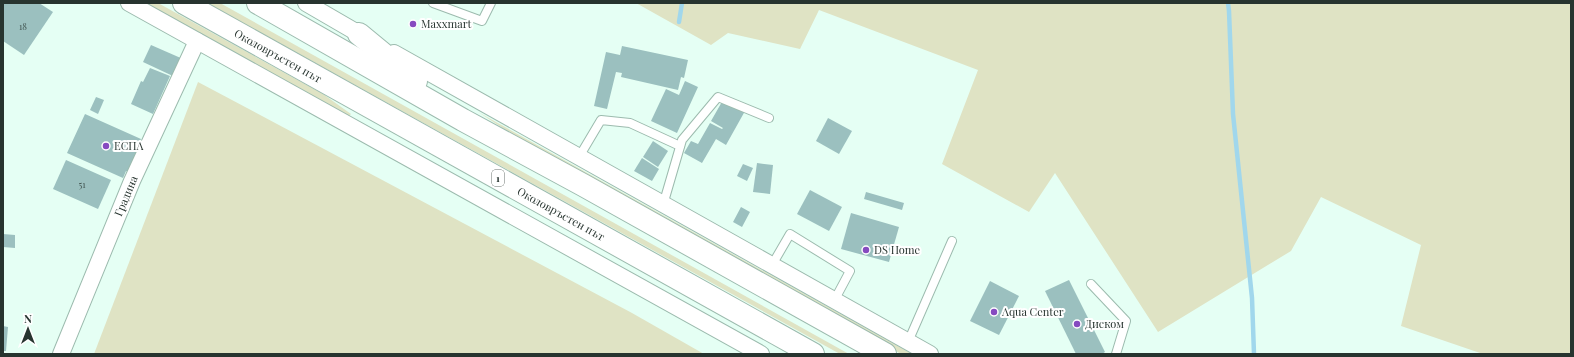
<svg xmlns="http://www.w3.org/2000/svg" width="1574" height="357" font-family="'Playfair Display',serif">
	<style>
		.green { fill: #dfe3c4 }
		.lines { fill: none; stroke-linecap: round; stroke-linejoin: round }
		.stream { stroke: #a1d7ec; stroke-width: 4.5 }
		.building { fill: #9bc0bf }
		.service-casing { stroke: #9cbbae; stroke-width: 10 }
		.minor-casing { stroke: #9cbbae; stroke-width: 18 }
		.trunk-casing { stroke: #9cbbae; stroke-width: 24 }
		.service { stroke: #fff; stroke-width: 8 }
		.minor { stroke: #fff; stroke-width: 16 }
		.trunk { stroke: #fff; stroke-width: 22 }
		.poi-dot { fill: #864ac0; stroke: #fff; stroke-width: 1.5 }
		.labels { text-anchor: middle; stroke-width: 4; stroke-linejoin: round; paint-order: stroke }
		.number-label { font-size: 9px; fill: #445753 }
		.shield { fill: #fff; stroke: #68716d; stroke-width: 1 }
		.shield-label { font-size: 10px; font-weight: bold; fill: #27342f }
		.poi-label { font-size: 11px; fill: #27342f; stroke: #fff; text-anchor: start }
		.street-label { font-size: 11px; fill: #27342f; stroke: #fff }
	</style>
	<rect width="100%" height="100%" fill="#e5fff4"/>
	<g class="green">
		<path d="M 142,3 L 158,3 L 323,94 L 351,114 L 348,117 Z"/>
		<path d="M 207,3 L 220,3 L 849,354 L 840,354 Z"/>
		<path d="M 636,3 L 1571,3 L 1571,354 L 1483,354 L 1401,326 L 1421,245 L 1321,197 L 1291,251 L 1158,332 L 1055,173 L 1029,212 L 942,164 L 978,70 L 819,10 L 800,49 L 728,33 L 711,45 Z"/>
		<path d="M 198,82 L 632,313 L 704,354 L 94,354 Z"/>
		<path d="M 478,112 L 912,354 L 901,354 L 541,153 Z"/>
	</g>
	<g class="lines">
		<g class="stream">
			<path d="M 1228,3 L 1229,11 L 1233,114 L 1252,298 L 1254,354"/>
			<path d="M 679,22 L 682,3"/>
		</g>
	</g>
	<g class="building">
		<path d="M 3,3 L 39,3 L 53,12 L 24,55 L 3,41 Z"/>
		<path d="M 151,45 L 183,59 L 175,77 L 143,62 Z"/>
		<path d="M 622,46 L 688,60 L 684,78 L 681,77 L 678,90 L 621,77 L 622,73 L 616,72 L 607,109 L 594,106 L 606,52 L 620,55 Z"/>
		<path d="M 150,68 L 170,76 L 153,114 L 131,104 L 141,81 L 143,82 Z"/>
		<path d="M 685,81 L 698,87 L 677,133 L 651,121 L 666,89 L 679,95 Z"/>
		<path d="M 96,97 L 104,100 L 98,114 L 90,110 Z"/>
		<path d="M 723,100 L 745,111 L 726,145 L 716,139 L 702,163 L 684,153 L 691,141 L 698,144 L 710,123 L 722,129 L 723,128 L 711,121 Z"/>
		<path d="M 85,114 L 141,139 L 138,145 L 143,148 L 131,173 L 126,171 L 123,178 L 67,153 Z"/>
		<path d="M 828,118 L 852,131 L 839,154 L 816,141 Z"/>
		<path d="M 653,141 L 668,151 L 658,167 L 643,157 Z"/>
		<path d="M 642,158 L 659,169 L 652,181 L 634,171 Z"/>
		<path d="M 66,160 L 111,180 L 98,209 L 53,189 Z"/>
		<path d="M 757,163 L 773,165 L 770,194 L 753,192 Z"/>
		<path d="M 743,164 L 753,168 L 747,181 L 737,176 Z"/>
		<path d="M 810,190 L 842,207 L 829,231 L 797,214 Z"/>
		<path d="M 866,192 L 904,203 L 902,210 L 864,199 Z"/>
		<path d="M 741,207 L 750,212 L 742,227 L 733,222 Z"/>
		<path d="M 851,213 L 899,227 L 889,262 L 841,249 Z"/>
		<path d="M 3,234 L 15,235 L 15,248 L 3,247 Z"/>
		<path d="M 1069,280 L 1105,352 L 1102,354 L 1076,354 L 1045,291 Z"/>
		<path d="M 990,281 L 1019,296 L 999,335 L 970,321 Z"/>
		<path d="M 3,326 L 8,327 L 6,351 L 3,351 Z"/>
	</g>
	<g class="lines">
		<g class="service-casing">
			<g id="service">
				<path d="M 433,3 L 482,21 L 491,3"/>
				<path d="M 579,157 L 601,120 L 630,123 L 680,146"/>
				<path d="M 663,205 L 682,140 L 718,97 L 769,118"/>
				<path d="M 772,265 L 790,234 L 850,271 L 834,301"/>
				<path d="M 1091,284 L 1126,321 L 1116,354"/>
				<path d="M 908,342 L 952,241"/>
			</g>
		</g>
		<g class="minor-casing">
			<g id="minor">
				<path d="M 129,3 L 761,354"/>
				<path d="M 306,3 L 368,39"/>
				<path d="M 394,53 L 930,354"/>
				<path d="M 61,354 L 132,181 L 197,41"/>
			</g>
		</g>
		<g class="trunk-casing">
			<g id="trunk">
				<path d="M 184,3 L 813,354"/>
				<path d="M 258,3 L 463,120 L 583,185 L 885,354"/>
				<path d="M 359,34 L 416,81"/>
			</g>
		</g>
		<use href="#service" class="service"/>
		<use href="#minor" class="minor"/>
		<use href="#trunk" class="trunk"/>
	</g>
	<g class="poi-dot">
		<circle cx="413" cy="24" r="4"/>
		<circle cx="106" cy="146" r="4"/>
		<circle cx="866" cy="250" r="4"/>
		<circle cx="994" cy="312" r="4"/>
		<circle cx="1077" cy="324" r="4"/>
	</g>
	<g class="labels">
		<g class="number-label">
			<text x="23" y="30">18</text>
			<text x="82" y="188">51</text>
		</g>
		<rect class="shield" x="492" y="170" width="12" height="16" rx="3"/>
		<g class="shield-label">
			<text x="498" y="182">1</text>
		</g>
		<g class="poi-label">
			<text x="421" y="28">Maxxmart</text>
			<text x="114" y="150">ЕСПА</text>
			<text x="874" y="254">DS Home</text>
			<text x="1002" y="316">Aqua Center</text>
			<text x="1085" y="328">Диском</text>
		</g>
		<g class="street-label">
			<text transform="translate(278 56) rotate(29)" y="4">Околовръстен път</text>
			<text transform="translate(126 196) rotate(-67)" y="4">Градина</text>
			<text transform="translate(561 214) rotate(29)" y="4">Околовръстен път</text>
		</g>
	</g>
	<rect width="1574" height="357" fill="none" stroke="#27342f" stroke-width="8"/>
	<g transform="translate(28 329)" stroke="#ffffff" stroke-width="3" paint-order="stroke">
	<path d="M0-3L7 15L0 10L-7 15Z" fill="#27342f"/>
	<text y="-6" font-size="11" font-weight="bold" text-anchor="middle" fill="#27342f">N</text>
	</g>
</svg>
